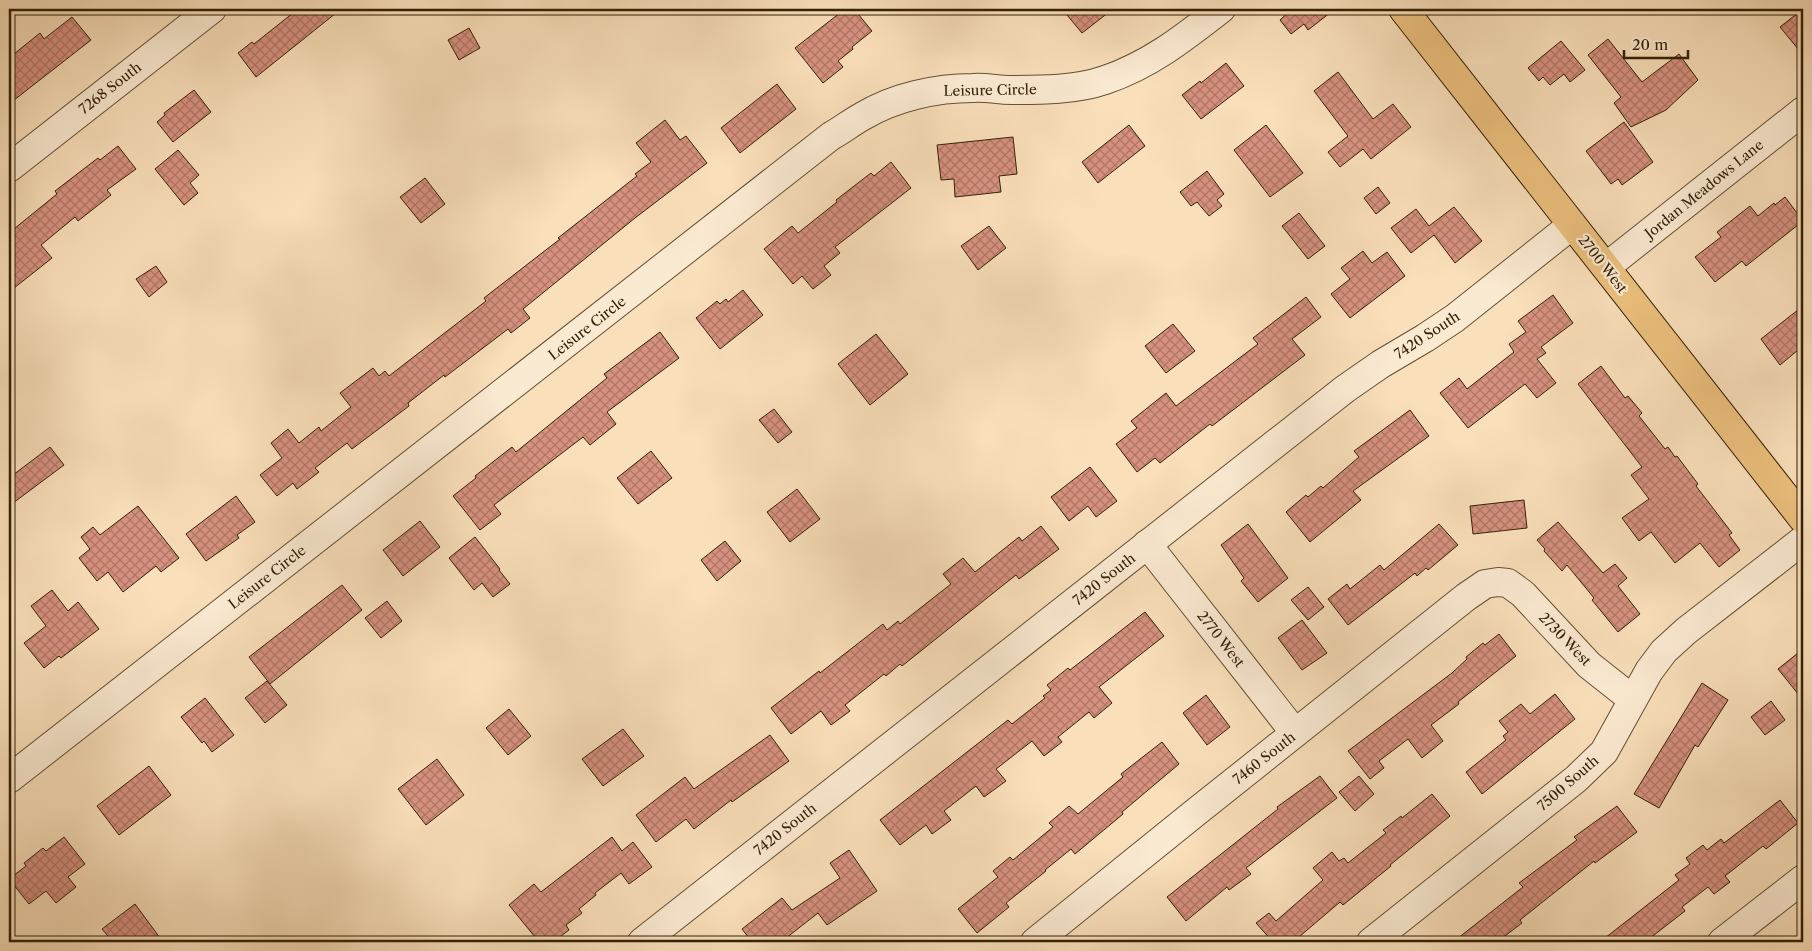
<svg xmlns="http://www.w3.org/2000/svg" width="1812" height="951" font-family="'Libre Caslon Text',serif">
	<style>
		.building { fill: url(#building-cross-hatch); stroke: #332107 }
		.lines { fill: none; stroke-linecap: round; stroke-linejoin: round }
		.minor-casing { stroke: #645034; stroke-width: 30 }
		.major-casing { stroke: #332107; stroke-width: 30 }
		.minor { stroke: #fbead2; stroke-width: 28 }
		.major { stroke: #ecc07d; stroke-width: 28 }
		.labels { text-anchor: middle; stroke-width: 4.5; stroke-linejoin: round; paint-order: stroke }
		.street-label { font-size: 14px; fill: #332107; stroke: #fbead2 }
	</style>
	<defs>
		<pattern id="building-cross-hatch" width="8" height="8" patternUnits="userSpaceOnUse" patternTransform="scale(1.25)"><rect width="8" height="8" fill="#d79180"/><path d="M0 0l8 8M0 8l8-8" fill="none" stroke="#af7667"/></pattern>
	</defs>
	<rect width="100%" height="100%" fill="#f9dfba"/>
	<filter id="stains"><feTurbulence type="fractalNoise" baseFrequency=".004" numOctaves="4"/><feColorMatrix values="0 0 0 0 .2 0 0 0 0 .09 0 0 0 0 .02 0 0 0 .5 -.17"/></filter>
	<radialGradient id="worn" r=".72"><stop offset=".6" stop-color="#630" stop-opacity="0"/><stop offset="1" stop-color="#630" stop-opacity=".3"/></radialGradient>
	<g class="building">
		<path d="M 298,9 L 341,9 L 256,77 L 238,53 L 252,42 L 254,44 Z"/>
		<path d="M 845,9 L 854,9 L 872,31 L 852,47 L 853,49 L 838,61 L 843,67 L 823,83 L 795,48 Z"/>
		<path d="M 1062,9 L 1113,9 L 1082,33 Z"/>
		<path d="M 1292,9 L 1335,9 L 1308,30 L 1304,24 L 1291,34 L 1280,20 Z"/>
		<path d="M 1803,9 L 1803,55 L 1780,27 Z"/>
		<path d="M 72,17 L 91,40 L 9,104 L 9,58 L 40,33 L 44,39 Z"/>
		<path d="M 469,28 L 480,48 L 459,60 L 448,40 Z"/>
		<path d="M 1608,39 L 1642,82 L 1679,54 L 1698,80 L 1666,110 L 1631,127 L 1614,103 L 1621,97 L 1588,55 Z"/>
		<path d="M 1561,41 L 1585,70 L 1570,82 L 1564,74 L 1550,85 L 1543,77 L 1539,81 L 1528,68 Z"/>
		<path d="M 1226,63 L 1244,86 L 1201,119 L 1182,95 L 1200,81 L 1201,83 Z"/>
		<path d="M 1338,72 L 1373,119 L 1393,104 L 1411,127 L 1371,159 L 1363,149 L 1340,167 L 1328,152 L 1348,136 L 1314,91 Z"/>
		<path d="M 777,84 L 796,109 L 740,153 L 721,128 Z"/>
		<path d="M 194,90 L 211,112 L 173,142 L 157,122 L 165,115 L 164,113 Z"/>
		<path d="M 665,120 L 680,140 L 686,136 L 707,163 L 635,218 L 523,309 L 530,318 L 511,333 L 508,329 L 445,377 L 444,375 L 408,403 L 409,406 L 352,449 L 347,443 L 315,468 L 319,472 L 297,489 L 293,483 L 277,496 L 260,475 L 282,458 L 271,443 L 288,429 L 299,443 L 319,427 L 321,431 L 351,407 L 340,393 L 373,368 L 379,376 L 385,371 L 389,376 L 486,301 L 484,298 L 560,239 L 558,238 L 637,176 L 635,174 L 651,162 L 636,143 Z"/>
		<path d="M 1624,122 L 1653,162 L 1622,185 L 1618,179 L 1611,184 L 1586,151 Z"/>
		<path d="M 1129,125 L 1145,146 L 1098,183 L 1082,162 Z"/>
		<path d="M 1266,125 L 1303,173 L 1270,197 L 1234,150 Z"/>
		<path d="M 1013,137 L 1017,174 L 999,176 L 1001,192 L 955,197 L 954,179 L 941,180 L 937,145 Z"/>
		<path d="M 118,146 L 136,169 L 107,190 L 111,195 L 78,221 L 75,217 L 41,245 L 52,258 L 9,292 L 9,233 L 57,194 L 55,191 L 98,158 L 100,160 Z"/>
		<path d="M 178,150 L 199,175 L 190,183 L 198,193 L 184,205 L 155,169 Z"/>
		<path d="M 891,162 L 911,188 L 835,247 L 840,253 L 824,266 L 831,275 L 813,289 L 802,276 L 793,284 L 764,249 L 792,226 L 798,233 L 837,202 L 836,200 L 871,173 L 874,176 Z"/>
		<path d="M 1207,171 L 1224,194 L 1217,200 L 1222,206 L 1209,216 L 1197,202 L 1191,206 L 1180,192 Z"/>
		<path d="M 425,178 L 445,204 L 421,223 L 400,197 Z"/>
		<path d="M 1378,187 L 1390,203 L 1376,214 L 1364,198 Z"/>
		<path d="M 1785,197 L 1803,221 L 1746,266 L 1742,261 L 1715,282 L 1695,257 L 1721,237 L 1717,232 L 1750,206 L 1758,216 L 1774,203 L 1775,205 Z"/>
		<path d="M 1454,207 L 1482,241 L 1455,263 L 1434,235 L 1411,253 L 1391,228 L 1416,209 L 1429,226 Z"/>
		<path d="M 1299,213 L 1325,246 L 1308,259 L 1282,226 Z"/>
		<path d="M 989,226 L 1006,248 L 978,270 L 961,246 Z"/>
		<path d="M 1363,251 L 1372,263 L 1387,252 L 1405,276 L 1350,318 L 1331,294 L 1350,279 L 1341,268 Z"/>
		<path d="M 156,266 L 167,282 L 149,297 L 136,279 Z"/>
		<path d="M 743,290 L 763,315 L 720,349 L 696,318 L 717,301 L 720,304 L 726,299 L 728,302 Z"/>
		<path d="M 1553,295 L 1573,323 L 1541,347 L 1546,353 L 1537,359 L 1556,383 L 1537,398 L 1525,384 L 1468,428 L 1440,393 L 1459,378 L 1467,389 L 1514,352 L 1509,344 L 1526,332 L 1518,321 Z"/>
		<path d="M 1306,297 L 1321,317 L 1292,339 L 1305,355 L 1212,426 L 1210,424 L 1160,463 L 1155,458 L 1137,472 L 1116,444 L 1137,428 L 1131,421 L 1166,393 L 1176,406 L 1258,344 L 1253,338 Z"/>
		<path d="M 1803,306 L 1803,346 L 1780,365 L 1761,339 Z"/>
		<path d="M 1173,324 L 1195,351 L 1166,373 L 1145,346 Z"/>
		<path d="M 660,332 L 679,358 L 607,412 L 616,424 L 590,445 L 583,437 L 494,505 L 501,514 L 480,530 L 453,496 L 476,478 L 475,476 L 512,447 L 516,452 L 607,378 L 604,374 Z"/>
		<path d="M 876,334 L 908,374 L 870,405 L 838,364 Z"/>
		<path d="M 1601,366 L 1625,398 L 1628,396 L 1642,413 L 1639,416 L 1665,449 L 1668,447 L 1675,457 L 1677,456 L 1698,484 L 1696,486 L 1732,533 L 1729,535 L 1740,550 L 1719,567 L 1700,543 L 1675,563 L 1651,532 L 1639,541 L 1622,518 L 1649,499 L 1631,475 L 1642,467 L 1578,384 Z"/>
		<path d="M 774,409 L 792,432 L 778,443 L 759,420 Z"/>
		<path d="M 1410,410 L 1429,436 L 1353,491 L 1361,500 L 1310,542 L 1286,512 L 1306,495 L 1308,497 L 1321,486 L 1323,488 L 1359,457 L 1354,451 Z"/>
		<path d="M 50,447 L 64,465 L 9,506 L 9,478 Z"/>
		<path d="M 651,451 L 672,478 L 638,504 L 617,478 Z"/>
		<path d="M 1090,467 L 1117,501 L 1096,517 L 1088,506 L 1069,521 L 1051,497 Z"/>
		<path d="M 797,489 L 820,519 L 790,542 L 767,512 Z"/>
		<path d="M 236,496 L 255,522 L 237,535 L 239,538 L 206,561 L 186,534 Z"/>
		<path d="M 1524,500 L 1527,528 L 1473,534 L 1470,506 Z"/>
		<path d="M 138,506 L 179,558 L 161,572 L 156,566 L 123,592 L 108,572 L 97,581 L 79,558 L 90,549 L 81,537 L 93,527 L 100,535 Z"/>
		<path d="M 420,521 L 440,547 L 403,576 L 383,550 Z"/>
		<path d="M 1558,522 L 1603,573 L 1615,564 L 1627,578 L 1618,586 L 1640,614 L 1618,632 L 1592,600 L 1594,598 L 1567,565 L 1562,571 L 1544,551 L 1545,549 L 1537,540 Z"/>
		<path d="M 1248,524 L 1288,578 L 1258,602 L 1241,581 L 1244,578 L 1221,545 Z"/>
		<path d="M 1439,524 L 1458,545 L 1428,570 L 1426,568 L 1417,576 L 1415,573 L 1348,625 L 1328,599 L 1347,584 L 1350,589 L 1380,565 L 1384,570 Z"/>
		<path d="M 1041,526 L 1059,549 L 1019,579 L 1016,575 L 1002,586 L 902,666 L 900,664 L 886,676 L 884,674 L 845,705 L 850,711 L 831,725 L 821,711 L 791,734 L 771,708 L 819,671 L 820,673 L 883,624 L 887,630 L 898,621 L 900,624 L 951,584 L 943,574 L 963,558 L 975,572 L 1019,537 L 1022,541 Z"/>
		<path d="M 475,537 L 500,569 L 499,570 L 510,584 L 493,597 L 482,583 L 474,590 L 449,558 Z"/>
		<path d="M 725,541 L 741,561 L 717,581 L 701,560 Z"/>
		<path d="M 342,585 L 362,610 L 270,684 L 249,657 Z"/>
		<path d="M 1308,587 L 1324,607 L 1308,620 L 1291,600 Z"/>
		<path d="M 52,590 L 68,611 L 78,602 L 99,629 L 61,658 L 59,656 L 44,668 L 24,643 L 46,626 L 31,606 Z"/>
		<path d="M 387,601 L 402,621 L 381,638 L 365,618 Z"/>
		<path d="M 1145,612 L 1164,636 L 1099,687 L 1112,703 L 1094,718 L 1089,712 L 1058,737 L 1062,742 L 1044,756 L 1032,741 L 996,769 L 1006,781 L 984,797 L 976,786 L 944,811 L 951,820 L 932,834 L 926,825 L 900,845 L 880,820 L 1008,720 L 1012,724 L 1045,698 L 1043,696 L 1051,690 L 1047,685 L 1068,668 L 1070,670 Z"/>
		<path d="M 1302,620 L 1327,653 L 1302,670 L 1278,638 Z"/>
		<path d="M 1499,634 L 1516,656 L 1458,702 L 1459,704 L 1431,725 L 1443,741 L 1422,758 L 1408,739 L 1379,761 L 1384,768 L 1370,779 L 1348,751 L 1452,673 L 1467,659 L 1466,657 L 1483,643 L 1485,645 Z"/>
		<path d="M 1803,649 L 1803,700 L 1778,669 Z"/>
		<path d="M 267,681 L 287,705 L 265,723 L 245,698 Z"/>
		<path d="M 1702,683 L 1728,700 L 1698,747 L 1695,745 L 1659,808 L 1634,794 Z"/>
		<path d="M 1555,694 L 1575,719 L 1482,794 L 1466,772 L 1506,740 L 1503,736 L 1508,732 L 1499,721 L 1521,704 L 1530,714 Z"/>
		<path d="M 1206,695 L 1230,727 L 1207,745 L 1183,713 Z"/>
		<path d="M 205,698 L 234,735 L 212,752 L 204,741 L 202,743 L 181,717 Z"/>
		<path d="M 1771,701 L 1785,720 L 1765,735 L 1751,717 Z"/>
		<path d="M 509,709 L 531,736 L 508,755 L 486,728 Z"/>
		<path d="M 623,729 L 644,756 L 603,786 L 582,759 Z"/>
		<path d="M 770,735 L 789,761 L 732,802 L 731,800 L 694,829 L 686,819 L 656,842 L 636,815 L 685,777 L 694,789 Z"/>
		<path d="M 1162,742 L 1179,764 L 1122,812 L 1123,814 L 1075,854 L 1071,849 L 1045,870 L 1046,871 L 1006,903 L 1009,907 L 977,933 L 958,909 L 998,877 L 993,871 L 1010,857 L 1013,860 L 1053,827 L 1049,823 L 1069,806 L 1078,814 L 1123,777 L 1121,774 Z"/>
		<path d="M 437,759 L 464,795 L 426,825 L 398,789 Z"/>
		<path d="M 149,766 L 171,795 L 119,835 L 97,806 Z"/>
		<path d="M 1320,776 L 1337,798 L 1246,868 L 1251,874 L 1229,890 L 1227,887 L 1186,921 L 1167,897 L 1278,809 L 1277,807 Z"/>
		<path d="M 1359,776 L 1374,794 L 1355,811 L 1339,792 Z"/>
		<path d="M 1432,794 L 1450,816 L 1390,865 L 1391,866 L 1343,905 L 1340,902 L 1293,942 L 1273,942 L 1256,923 L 1269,913 L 1276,921 L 1323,880 L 1313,868 L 1332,852 L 1339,861 L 1344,858 L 1348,863 L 1386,833 L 1383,830 L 1401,816 L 1402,818 Z"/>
		<path d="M 1780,800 L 1798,823 L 1766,849 L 1763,846 L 1725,876 L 1730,882 L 1714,894 L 1708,887 L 1682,907 L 1685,911 L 1645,942 L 1600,942 L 1679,880 L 1675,875 L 1690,864 L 1686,858 L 1703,845 L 1707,850 L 1721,839 L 1724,843 Z"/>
		<path d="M 1617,806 L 1637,832 L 1595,863 L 1594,861 L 1520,920 L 1522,923 L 1497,942 L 1453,942 L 1523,887 L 1519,883 L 1577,840 L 1574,837 Z"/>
		<path d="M 64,837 L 85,864 L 68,877 L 76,887 L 56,903 L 46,891 L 29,904 L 9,879 L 26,866 L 24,863 L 43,848 L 46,851 Z"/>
		<path d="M 612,837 L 622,851 L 633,842 L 652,867 L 629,884 L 621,873 L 595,893 L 596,895 L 579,909 L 582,913 L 566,925 L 569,930 L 553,942 L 539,942 L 509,905 L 534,884 L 541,892 Z"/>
		<path d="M 849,850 L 877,891 L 827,925 L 818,913 L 781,942 L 752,942 L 742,929 L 782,898 L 792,910 L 840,878 L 830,863 Z"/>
		<path d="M 135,904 L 163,942 L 113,942 L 102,929 Z"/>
	</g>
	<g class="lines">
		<g class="minor-casing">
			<g id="minor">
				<path d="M 9,168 L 212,9"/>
				<path d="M 1606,267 L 1803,111"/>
				<path d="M 1147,544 L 1295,733"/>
				<path d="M 9,779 L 831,136 C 842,130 852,122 863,116 C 895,97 936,88 973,88 C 986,87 998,90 1011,90 C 1042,90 1076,90 1105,80 C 1150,65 1185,37 1221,9"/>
				<path d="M 642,942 L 1345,389 L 1381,364 L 1425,338 L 1455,318 L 1572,225"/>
				<path d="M 1035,942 L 1196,812 L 1466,597 L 1485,584 L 1498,582 L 1508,583 L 1523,594 L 1589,665 L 1632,699"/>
				<path d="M 1371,942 L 1576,779 L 1604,752 L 1649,671 L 1664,651 L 1686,631 L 1803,540"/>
				<path d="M 1722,942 L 1803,879"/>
			</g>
		</g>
		<g class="major-casing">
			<path id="major" d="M 1403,9 L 1803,519"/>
		</g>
		<use href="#minor" class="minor"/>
		<use href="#major" class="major"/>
	</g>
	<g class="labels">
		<g class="street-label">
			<text transform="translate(110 88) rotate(-38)" y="5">7268 South</text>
			<text transform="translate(990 90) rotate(-1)" y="5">Leisure Circle</text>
			<text transform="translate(1704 189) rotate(-39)" y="5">Jordan Meadows Lane</text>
			<text transform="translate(1603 264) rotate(52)" y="5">2700 West</text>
			<text transform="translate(587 328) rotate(-38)" y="5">Leisure Circle</text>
			<text transform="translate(1427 335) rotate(-33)" y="5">7420 South</text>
			<text transform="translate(267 577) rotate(-38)" y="5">Leisure Circle</text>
			<text transform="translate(1104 579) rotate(-38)" y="5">7420 South</text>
			<text transform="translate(1221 639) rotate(52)" y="5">2770 West</text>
			<text transform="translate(1565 639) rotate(46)" y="5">2730 West</text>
			<text transform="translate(1264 758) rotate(-38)" y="5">7460 South</text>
			<text transform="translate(1568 783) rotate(-41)" y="5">7500 South</text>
			<text transform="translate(785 829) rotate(-38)" y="5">7420 South</text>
		</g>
	</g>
	<rect width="1812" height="951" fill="none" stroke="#f9dfba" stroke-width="30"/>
	<rect x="10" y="10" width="1792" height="931" fill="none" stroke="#332107" stroke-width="2.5"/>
	<rect x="15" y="15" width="1782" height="921" fill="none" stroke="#332107"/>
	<path d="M1624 50v8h64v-8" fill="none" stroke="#332107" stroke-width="2.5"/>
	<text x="1632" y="50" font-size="15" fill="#332107" stroke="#fbead2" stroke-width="4" paint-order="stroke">20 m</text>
	<rect width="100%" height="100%" filter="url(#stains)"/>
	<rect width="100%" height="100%" fill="url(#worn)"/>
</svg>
